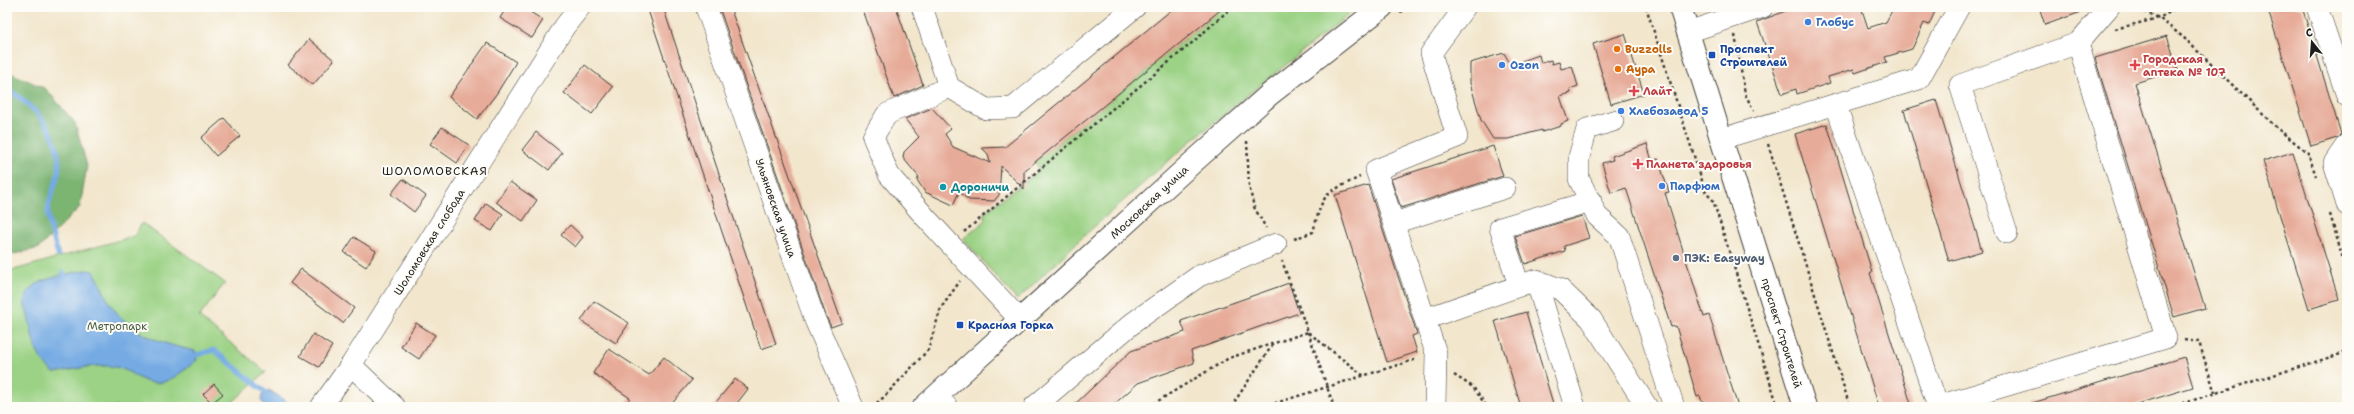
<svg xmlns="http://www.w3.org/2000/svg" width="2354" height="414" font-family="'Shantell Sans',sans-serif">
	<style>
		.green { fill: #9bd285; stroke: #5c7750 }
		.forest { fill: #7cb472; stroke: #4c6847 }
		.water { fill: #75aae3; stroke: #486380 }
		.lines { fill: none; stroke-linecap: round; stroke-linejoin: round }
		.stream { stroke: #75aae3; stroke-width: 5 }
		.building { fill: #e7ac99 }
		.minor-casing { stroke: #3c3a36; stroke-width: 22 }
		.major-casing { stroke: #3c3a36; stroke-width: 24 }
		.path { stroke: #3c3a36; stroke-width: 2.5; stroke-dasharray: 3 3; stroke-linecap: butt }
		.minor { stroke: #fff; stroke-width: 21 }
		.major { stroke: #fff; stroke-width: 22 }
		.shop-dot { fill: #3f7fe0; stroke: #fdfcf7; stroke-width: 1.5 }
		.food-dot { fill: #e8710a; stroke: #fdfcf7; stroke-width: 1.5 }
		.transit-dot { fill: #1a4fb4; stroke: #fdfcf7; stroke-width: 1.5 }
		.health-dot { fill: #e0444e; stroke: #fdfcf7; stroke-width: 1.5 }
		.culture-dot { fill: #0f9aa8; stroke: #fdfcf7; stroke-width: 1.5 }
		.service-dot { fill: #5c6f8a; stroke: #fdfcf7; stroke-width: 1.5 }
		.labels { text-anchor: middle; stroke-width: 4; stroke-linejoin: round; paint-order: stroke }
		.shop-label { font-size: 11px; font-weight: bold; fill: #366cbe; stroke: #fdfcf7; text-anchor: start }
		.food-label { font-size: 11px; font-weight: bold; fill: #c56008; stroke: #fdfcf7; text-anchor: start }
		.transit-label { font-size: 11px; font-weight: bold; fill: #164399; stroke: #fdfcf7; text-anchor: start }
		.health-label { font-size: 11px; font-weight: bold; fill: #be3a42; stroke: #fdfcf7; text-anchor: start }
		.culture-label { font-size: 11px; font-weight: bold; fill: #0d838f; stroke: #fdfcf7; text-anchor: start }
		.street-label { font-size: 11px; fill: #1c1c1c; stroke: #fdfcf7 }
		.service-label { font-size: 11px; font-weight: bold; fill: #4e5e75; stroke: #fdfcf7; text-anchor: start }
		.park-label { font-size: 11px; fill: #485c41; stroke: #fdfcf7 }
		.neighbourhood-label { font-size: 12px; letter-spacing: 1px; fill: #1c1c1c; stroke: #fdfcf7 }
	</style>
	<rect width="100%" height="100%" fill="#fdfcf7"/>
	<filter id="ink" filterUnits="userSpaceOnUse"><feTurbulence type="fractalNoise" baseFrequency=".025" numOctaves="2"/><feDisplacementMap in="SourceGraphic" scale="8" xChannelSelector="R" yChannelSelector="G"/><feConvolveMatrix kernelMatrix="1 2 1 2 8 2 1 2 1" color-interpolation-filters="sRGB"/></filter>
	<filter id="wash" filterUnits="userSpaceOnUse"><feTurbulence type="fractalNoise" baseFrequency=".012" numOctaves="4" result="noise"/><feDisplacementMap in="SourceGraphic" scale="16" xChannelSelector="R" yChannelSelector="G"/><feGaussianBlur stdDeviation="0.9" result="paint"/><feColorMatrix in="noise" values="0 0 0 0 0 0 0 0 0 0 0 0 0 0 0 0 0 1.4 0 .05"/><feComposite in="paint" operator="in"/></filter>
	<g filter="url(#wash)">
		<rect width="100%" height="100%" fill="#f2e6cc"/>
		<g class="green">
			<path d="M 1224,7 L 1358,7 L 1191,141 L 1087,233 L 1017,300 L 963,239 L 985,221 L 984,213 L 1040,170 L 1035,162 Z"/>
			<path d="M 142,223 L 225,283 L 199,317 L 266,372 L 227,407 L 7,407 L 7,272 L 134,236 Z"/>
		</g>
		<path class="forest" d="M 7,68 L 11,73 L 46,89 L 75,123 L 87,166 L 80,207 L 39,248 L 7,256 Z"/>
		<g class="water">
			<path d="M 86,270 L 94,271 C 100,281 103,292 109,302 C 129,334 160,343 195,351 L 197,360 C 181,372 165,390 143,380 C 133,375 126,369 115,367 C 95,363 74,370 54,373 C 28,351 35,332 24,303 C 26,278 66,275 86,270 Z"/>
			<path d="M 269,390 L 295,407 L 265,407 L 261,400 L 262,395 Z"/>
		</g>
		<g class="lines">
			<g class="stream">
				<path d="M 7,89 C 35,106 60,133 59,168 C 58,182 49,196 48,210 C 47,224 55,241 58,255"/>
				<path d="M 63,272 L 64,276"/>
				<path d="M 196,355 L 214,350 L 265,392"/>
			</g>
		</g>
		<g id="blocks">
			<g class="building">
				<path d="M 507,7 L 522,7 L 543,20 L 532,38 L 500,18 Z"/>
				<path d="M 647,7 L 663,7 L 776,344 L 761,349 Z"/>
				<path d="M 719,7 L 730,7 L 842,323 L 831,327 L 826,316 Z"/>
				<path d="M 862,7 L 896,7 L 923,85 L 894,98 Z"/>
				<path d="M 1175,7 L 1224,7 L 1024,171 L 1024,189 L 1001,166 L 999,195 L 994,201 L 969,200 L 959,192 L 953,205 L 925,192 L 917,180 L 919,177 L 903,158 L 904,152 L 919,137 L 905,119 L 932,108 L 951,129 L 945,134 L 953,147 L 990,163 L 988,154 L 982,148 L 1005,147 Z"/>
				<path d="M 1796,7 L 1861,7 L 1868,28 L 1886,22 L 1894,7 L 1937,7 L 1929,25 L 1924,23 L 1912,49 L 1885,57 L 1887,62 L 1855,73 L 1854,69 L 1828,77 L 1830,83 L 1797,94 L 1796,89 L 1782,94 L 1757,22 Z"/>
				<path d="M 2039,7 L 2092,7 L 2092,8 L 2045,25 Z"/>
				<path d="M 2267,7 L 2302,7 L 2341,134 L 2337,138 L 2311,146 Z"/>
				<path d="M 1625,34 L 1644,94 L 1611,104 L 1593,44 Z"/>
				<path d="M 2167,36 L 2178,70 L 2135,83 L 2205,308 L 2174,317 L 2095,58 Z"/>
				<path d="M 309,39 L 334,60 L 313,85 L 288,65 Z"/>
				<path d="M 487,43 L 516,62 L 497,93 L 477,119 L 449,97 Z"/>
				<path d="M 1504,53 L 1511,65 L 1539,55 L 1541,63 L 1551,60 L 1552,64 L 1559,62 L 1561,69 L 1572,66 L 1578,86 L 1570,89 L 1571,93 L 1560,96 L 1568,121 L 1561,124 L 1561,126 L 1542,132 L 1542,130 L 1508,139 L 1493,139 L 1481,120 L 1470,83 L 1470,63 Z"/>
				<path d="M 585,65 L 613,87 L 592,114 L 564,93 Z"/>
				<path d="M 1936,100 L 1982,251 L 1949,261 L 1904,110 Z"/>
				<path d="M 224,118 L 240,136 L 216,156 L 201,138 Z"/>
				<path d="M 1827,124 L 1872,272 L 1870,273 L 1912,407 L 1879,407 L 1795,134 Z"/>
				<path d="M 442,127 L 469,145 L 457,163 L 430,144 Z"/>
				<path d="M 536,132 L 562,153 L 549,170 L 522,150 Z"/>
				<path d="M 1647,144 L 1652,161 L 1658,159 L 1669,192 L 1665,193 L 1704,317 L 1709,315 L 1738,407 L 1704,407 L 1700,396 L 1697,397 L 1676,326 L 1671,327 L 1626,188 L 1611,193 L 1602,163 L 1613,160 L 1612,156 Z"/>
				<path d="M 1493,146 L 1503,176 L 1401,208 L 1391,179 Z"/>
				<path d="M 2293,152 L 2339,300 L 2309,309 L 2263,161 Z"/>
				<path d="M 403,179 L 426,196 L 414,212 L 391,194 Z"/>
				<path d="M 510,182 L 537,200 L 523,221 L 496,202 Z"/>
				<path d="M 1368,185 L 1417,334 L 1412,336 L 1417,352 L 1387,362 L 1335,195 Z"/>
				<path d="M 486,203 L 503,214 L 492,231 L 475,221 Z"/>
				<path d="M 1582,216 L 1589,238 L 1564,246 L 1565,251 L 1525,264 L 1515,236 Z"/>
				<path d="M 570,225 L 583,237 L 575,247 L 561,235 Z"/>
				<path d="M 354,237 L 376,251 L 366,267 L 344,252 Z"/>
				<path d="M 301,269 L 354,308 L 343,323 L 290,283 Z"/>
				<path d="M 1289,283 L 1299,313 L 1191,351 L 1194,363 L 1138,383 L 1111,407 L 1072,407 L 1131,351 L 1185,332 L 1181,321 Z"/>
				<path d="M 594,301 L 629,323 L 616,343 L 581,321 Z"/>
				<path d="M 1526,312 L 1554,407 L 1521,407 L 1495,321 Z"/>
				<path d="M 416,323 L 435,335 L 419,359 L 401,347 Z"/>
				<path d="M 313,334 L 332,346 L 319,367 L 300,356 Z"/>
				<path d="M 609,349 L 649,375 L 664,357 L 692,380 L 669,407 L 622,407 L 630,398 L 593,373 Z"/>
				<path d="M 2184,357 L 2193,387 L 2128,407 L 2029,407 L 2029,404 Z"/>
				<path d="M 735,379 L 748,389 L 734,407 L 712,407 Z"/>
				<path d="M 214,384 L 223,394 L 212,403 L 203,394 Z"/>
			</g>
		</g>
	</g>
	<g filter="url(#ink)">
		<use href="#blocks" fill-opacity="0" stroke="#3c3a36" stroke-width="1"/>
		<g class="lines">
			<g class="minor-casing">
				<g id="minor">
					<path d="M 706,7 L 815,320 L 853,407"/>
					<path d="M 922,7 L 949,87 L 986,109 L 1013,108 L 1135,7"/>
					<path d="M 2317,7 L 2347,96"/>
					<path d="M 1688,32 L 1763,7"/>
					<path d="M 949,87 L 887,114 L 873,137 L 889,175 L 926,218 L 1020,320"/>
					<path d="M 1836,105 L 1938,407"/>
					<path d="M 1613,121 L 1587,129 L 1579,157 L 1579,179 L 1597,216 L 1619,236 L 1674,407"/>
					<path d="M 1721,139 L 1919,79 L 1959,7"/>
					<path d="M 2347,144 L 2334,163 L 2347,205"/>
					<path d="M 1394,223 L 1505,188"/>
					<path d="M 2007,233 L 1960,85 L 2078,43 L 2109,7"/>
					<path d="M 1536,280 L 1575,407"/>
					<path d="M 1519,285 L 1500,228 L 1591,201"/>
					<path d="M 1425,319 L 1536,280 L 1560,289 L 1591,319 L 1647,407"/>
					<path d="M 937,395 L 947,407"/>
					<path d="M 1938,406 L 2166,338 L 2078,43"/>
					<path d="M 321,407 L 351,365"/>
					<path d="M 395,407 L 351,365 L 565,26 L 580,7"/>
					<path d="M 1034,407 L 1134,322 L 1199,276 L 1276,244"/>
					<path d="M 1435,407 L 1436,353 L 1376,170 L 1457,137 L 1431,53 L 1465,7"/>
				</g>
			</g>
			<g class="major-casing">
				<g id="major">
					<path d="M 1680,7 L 1805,407"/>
					<path d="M 924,407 L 1192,163 L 1270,94 L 1382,7"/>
				</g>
			</g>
			<g class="path">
				<path d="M 1646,7 L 1706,193 L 1713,200 L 1778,407"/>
				<path d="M 2133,7 L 2159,18 L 2184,38 L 2278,129 L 2308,153 L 2316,176"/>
				<path d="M 1400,13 L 1410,7"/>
				<path d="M 2115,29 L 2159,18 L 2179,7"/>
				<path d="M 1735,35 L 1745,94 L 1754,111"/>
				<path d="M 1247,141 L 1249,186 L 1254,207 L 1266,228"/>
				<path d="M 1768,144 L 1850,407"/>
				<path d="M 2330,214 L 2347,273"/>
				<path d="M 964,232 L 1193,42 L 1232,7"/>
				<path d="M 1294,239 L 1313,232 C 1324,192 1322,195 1360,177"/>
				<path d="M 1308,332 L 1334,407"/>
				<path d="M 1309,333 L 1364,376"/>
				<path d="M 2184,340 L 2199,342 L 2215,393"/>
				<path d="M 1454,375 L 1473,387 L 1487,407"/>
				<path d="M 872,407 L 884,397 L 928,350 L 941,308 L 960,281"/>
				<path d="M 1148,407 L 1229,358 L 1308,332 L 1282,261"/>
				<path d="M 1231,407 L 1273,344"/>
				<path d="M 1263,407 L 1417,359"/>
				<path d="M 1403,407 L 1416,403"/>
				<path d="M 2171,407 L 2347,352"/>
			</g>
			<use href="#minor" class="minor"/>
			<use href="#major" class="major"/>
		</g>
	</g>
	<g class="shop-dot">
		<circle cx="1808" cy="22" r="4"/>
		<circle cx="1502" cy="65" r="4"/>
		<circle cx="1621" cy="111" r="4"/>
		<circle cx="1662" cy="186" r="4"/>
	</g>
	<g class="food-dot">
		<circle cx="1617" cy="49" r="4"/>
		<circle cx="1618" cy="69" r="4"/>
	</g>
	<g class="transit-dot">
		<rect x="1708" y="51" width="8" height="8" rx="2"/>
		<rect x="956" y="321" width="8" height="8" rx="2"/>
	</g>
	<g class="health-dot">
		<path d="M2133 59h4v4h4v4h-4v4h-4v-4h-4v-4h4z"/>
		<path d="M1632 85h4v4h4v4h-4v4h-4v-4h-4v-4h4z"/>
		<path d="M1636 158h4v4h4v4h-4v4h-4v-4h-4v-4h4z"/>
	</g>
	<circle class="culture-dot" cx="943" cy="187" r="4"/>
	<circle class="service-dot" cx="1676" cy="258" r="4"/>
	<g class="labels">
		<g class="shop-label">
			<text x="1816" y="26">Глобус</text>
			<text x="1510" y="69">Ozon</text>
			<text x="1629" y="115">Хлебозавод 5</text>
			<text x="1670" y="190">Парфюм</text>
		</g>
		<g class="food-label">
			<text x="1625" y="53">Buzzolls</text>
			<text x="1626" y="73">Аура</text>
		</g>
		<g class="transit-label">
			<text x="1720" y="53">Проспект<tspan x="1720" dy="13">Строителей</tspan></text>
			<text x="968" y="329">Красная Горка</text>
		</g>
		<g class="health-label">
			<text x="2143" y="63">Городская<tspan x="2143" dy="13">аптека № 107</tspan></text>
			<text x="1643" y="95">Лайт</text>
			<text x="1646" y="168">Планета здоровья</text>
		</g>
		<g class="culture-label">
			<text x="951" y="191">Дороничи</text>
		</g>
		<g class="street-label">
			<text transform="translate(1149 202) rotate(-43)" y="4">Московская улица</text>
			<text transform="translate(776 208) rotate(71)" y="4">Ульяновская улица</text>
			<text transform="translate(429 242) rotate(-58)" y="4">Шоломовская слобода</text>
			<text transform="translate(1782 333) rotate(73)" y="4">проспект Строителей</text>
		</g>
		<g class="service-label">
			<text x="1684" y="262">ПЭК: Easyway</text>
		</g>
		<g class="park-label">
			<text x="117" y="330">Метропарк</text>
		</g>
		<g class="neighbourhood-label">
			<text x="435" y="175">ШОЛОМОВСКАЯ</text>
		</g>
	</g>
	<rect width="2354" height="414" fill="none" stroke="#fdfcf7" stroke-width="24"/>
	<g transform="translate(2312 42) rotate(343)" stroke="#fdfcf7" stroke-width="3" paint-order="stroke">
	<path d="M0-3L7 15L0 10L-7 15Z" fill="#1c1c1c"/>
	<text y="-6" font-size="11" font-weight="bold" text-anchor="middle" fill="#1c1c1c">С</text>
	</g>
</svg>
